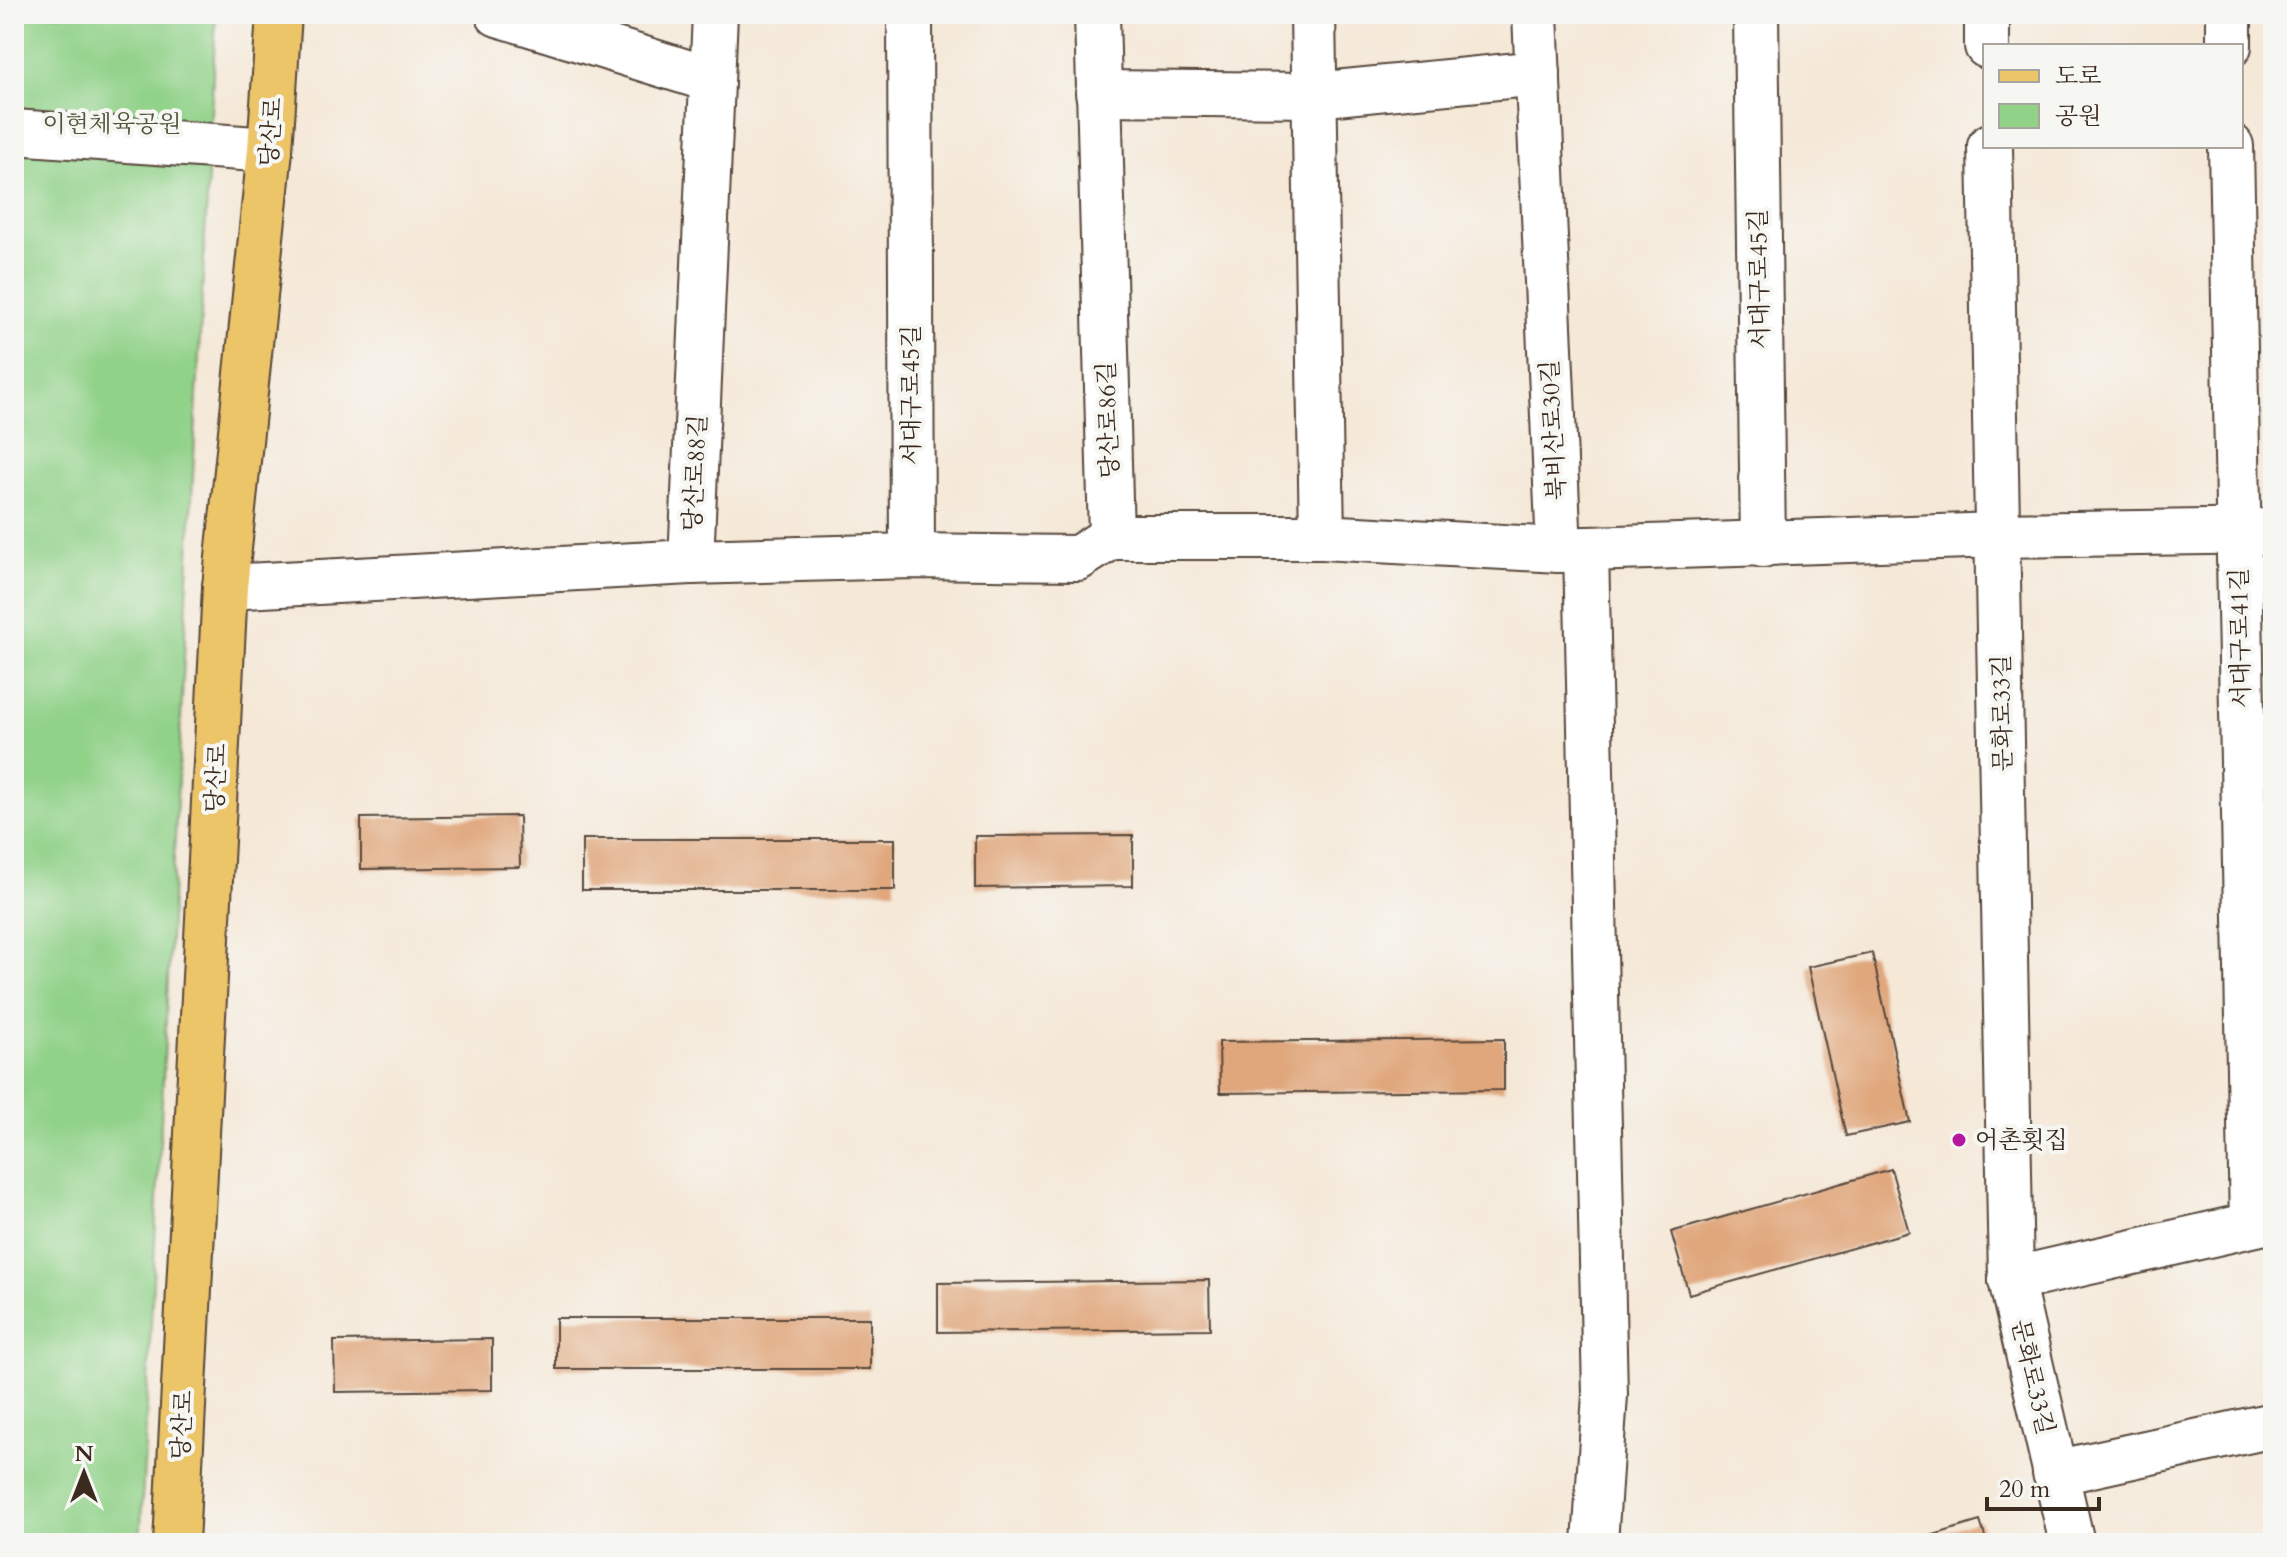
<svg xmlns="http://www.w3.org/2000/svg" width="2287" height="1557" font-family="Cardo,'Noto Serif KR',serif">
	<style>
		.park { fill: #91d289; stroke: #667e54; stroke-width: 2 }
		.building { fill: #e0a77d }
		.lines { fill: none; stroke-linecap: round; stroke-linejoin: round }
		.minor-casing { stroke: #57463a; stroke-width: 48 }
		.major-casing { stroke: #57463a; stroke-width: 48 }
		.minor { stroke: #fff; stroke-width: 44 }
		.major { stroke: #edc569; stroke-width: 44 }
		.poi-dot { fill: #b5179e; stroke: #f6f6f2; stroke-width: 3 }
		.labels { text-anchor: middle; stroke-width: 8; stroke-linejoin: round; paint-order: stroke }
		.park-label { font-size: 24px; fill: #505439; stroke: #f6f6f2 }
		.street-label { font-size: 24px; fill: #3b2a1e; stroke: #f6f6f2 }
		.poi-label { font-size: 24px; fill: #3b2a1e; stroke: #f6f6f2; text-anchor: start }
	</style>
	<rect width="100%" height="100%" fill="#f6f6f2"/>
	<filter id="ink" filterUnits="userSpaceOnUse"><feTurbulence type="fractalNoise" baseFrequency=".0125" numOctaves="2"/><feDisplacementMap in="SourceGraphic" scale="16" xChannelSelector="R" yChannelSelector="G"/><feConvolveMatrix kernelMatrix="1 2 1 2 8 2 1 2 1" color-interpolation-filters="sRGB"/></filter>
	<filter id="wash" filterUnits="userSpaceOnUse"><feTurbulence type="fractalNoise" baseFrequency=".006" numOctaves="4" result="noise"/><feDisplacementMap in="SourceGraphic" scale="32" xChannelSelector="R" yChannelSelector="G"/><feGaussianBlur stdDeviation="1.8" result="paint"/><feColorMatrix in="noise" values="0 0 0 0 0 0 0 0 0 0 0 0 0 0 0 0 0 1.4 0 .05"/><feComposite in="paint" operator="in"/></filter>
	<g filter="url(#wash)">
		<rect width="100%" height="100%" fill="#f5e8d7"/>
		<path class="park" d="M 14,14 L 216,14 L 140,1543 L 14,1543 Z"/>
		<g id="blocks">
			<g class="building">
				<path d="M 519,816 L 520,867 L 361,869 L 361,818 Z"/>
				<path d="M 1133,835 L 1133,886 L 975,888 L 975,836 Z"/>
				<rect x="582" y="839" width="313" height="51"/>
				<path d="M 1872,953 L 1910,1122 L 1846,1136 L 1808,967 Z"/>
				<path d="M 1504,1039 L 1504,1090 L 1220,1093 L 1219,1042 Z"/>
				<path d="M 1891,1169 L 1909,1232 L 1689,1294 L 1671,1232 Z"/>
				<path d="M 1209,1280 L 1210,1329 L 938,1332 L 938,1283 Z"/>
				<rect x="556" y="1318" width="314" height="51"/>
				<path d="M 492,1339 L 492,1390 L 335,1392 L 334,1341 Z"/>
				<path d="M 1980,1521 L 1987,1543 L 1910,1543 L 1910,1542 Z"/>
			</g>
		</g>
	</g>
	<g filter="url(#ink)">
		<use href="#blocks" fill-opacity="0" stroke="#57463a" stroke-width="2"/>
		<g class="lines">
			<g class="minor-casing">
				<g id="minor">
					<path d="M 498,14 L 712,80"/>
					<path d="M 910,14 L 912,556"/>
					<path d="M 1097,14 L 1111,537"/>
					<path d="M 1313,14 L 1322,537"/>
					<path d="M 1535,14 L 1559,550"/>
					<path d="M 1756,14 L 1763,545"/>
					<path d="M 1987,14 L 1987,46"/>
					<path d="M 2229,14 L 2229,46"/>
					<path d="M 1098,93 L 1315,95 L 1538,73"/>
					<path d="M 14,132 L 270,150"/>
					<path d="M 1990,146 L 2011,1280 L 2072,1543"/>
					<path d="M 2231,146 L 2252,1224"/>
					<path d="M 1111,537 L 1322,537 L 1559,550 L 1998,535 L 2273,531"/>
					<path d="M 1586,549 L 1605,1395 L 1595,1543"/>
					<path d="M 691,562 L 912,556 L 1078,558 L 1111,537"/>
					<path d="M 225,587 L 691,562 L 715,14"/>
					<path d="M 2011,1280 L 2273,1220"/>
					<path d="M 2055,1473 L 2273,1425"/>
				</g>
			</g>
			<g class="major-casing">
				<path id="major" d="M 176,1543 L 225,587 L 270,150 L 279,14"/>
			</g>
			<use href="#minor" class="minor"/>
			<use href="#major" class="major"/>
		</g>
	</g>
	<circle class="poi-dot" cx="1959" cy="1140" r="8"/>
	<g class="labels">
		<g class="park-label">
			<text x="112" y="132">이현체육공원</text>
		</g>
		<g class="street-label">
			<text transform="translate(271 132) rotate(-86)" y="8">당산로</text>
			<text transform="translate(1759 279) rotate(-91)" y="8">서대구로45길</text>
			<text transform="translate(911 395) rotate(-90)" y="8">서대구로45길</text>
			<text transform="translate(1108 420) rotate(-92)" y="8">당산로86길</text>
			<text transform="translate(1553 430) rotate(-93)" y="8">북비산로30길</text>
			<text transform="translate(695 473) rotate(-87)" y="8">당산로88길</text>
			<text transform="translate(2240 638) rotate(-91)" y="8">서대구로41길</text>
			<text transform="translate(2002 713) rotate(-91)" y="8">문화로33길</text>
			<text transform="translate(216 778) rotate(-87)" y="8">당산로</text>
			<text transform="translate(2033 1377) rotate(77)" y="8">문화로33길</text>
			<text transform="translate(182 1425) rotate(-87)" y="8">당산로</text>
		</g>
		<g class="poi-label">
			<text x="1975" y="1148">어촌횟집</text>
		</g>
	</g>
	<rect width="2287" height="1557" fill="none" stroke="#f6f6f2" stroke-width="48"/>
	<rect x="1983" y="44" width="260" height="104" fill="#f6f6f2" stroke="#aba49d" stroke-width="2"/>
	<rect x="1999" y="70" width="40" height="12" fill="#edc569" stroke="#aba49d" stroke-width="2"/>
	<text x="2055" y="84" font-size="24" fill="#3b2a1e">도로</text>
	<rect x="1999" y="104" width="40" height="24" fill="#91d289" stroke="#aba49d" stroke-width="2"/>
	<text x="2055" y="124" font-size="24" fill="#3b2a1e">공원</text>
	<g transform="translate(84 1473)" stroke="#f6f6f2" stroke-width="6" paint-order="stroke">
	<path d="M0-6L14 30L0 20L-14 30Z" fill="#3b2a1e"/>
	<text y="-12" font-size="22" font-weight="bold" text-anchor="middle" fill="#3b2a1e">N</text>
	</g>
	<path d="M1987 1497v12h112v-12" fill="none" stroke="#3b2a1e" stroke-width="4"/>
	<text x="1999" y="1497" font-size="24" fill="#3b2a1e" stroke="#f6f6f2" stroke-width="6" paint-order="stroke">20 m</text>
</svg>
